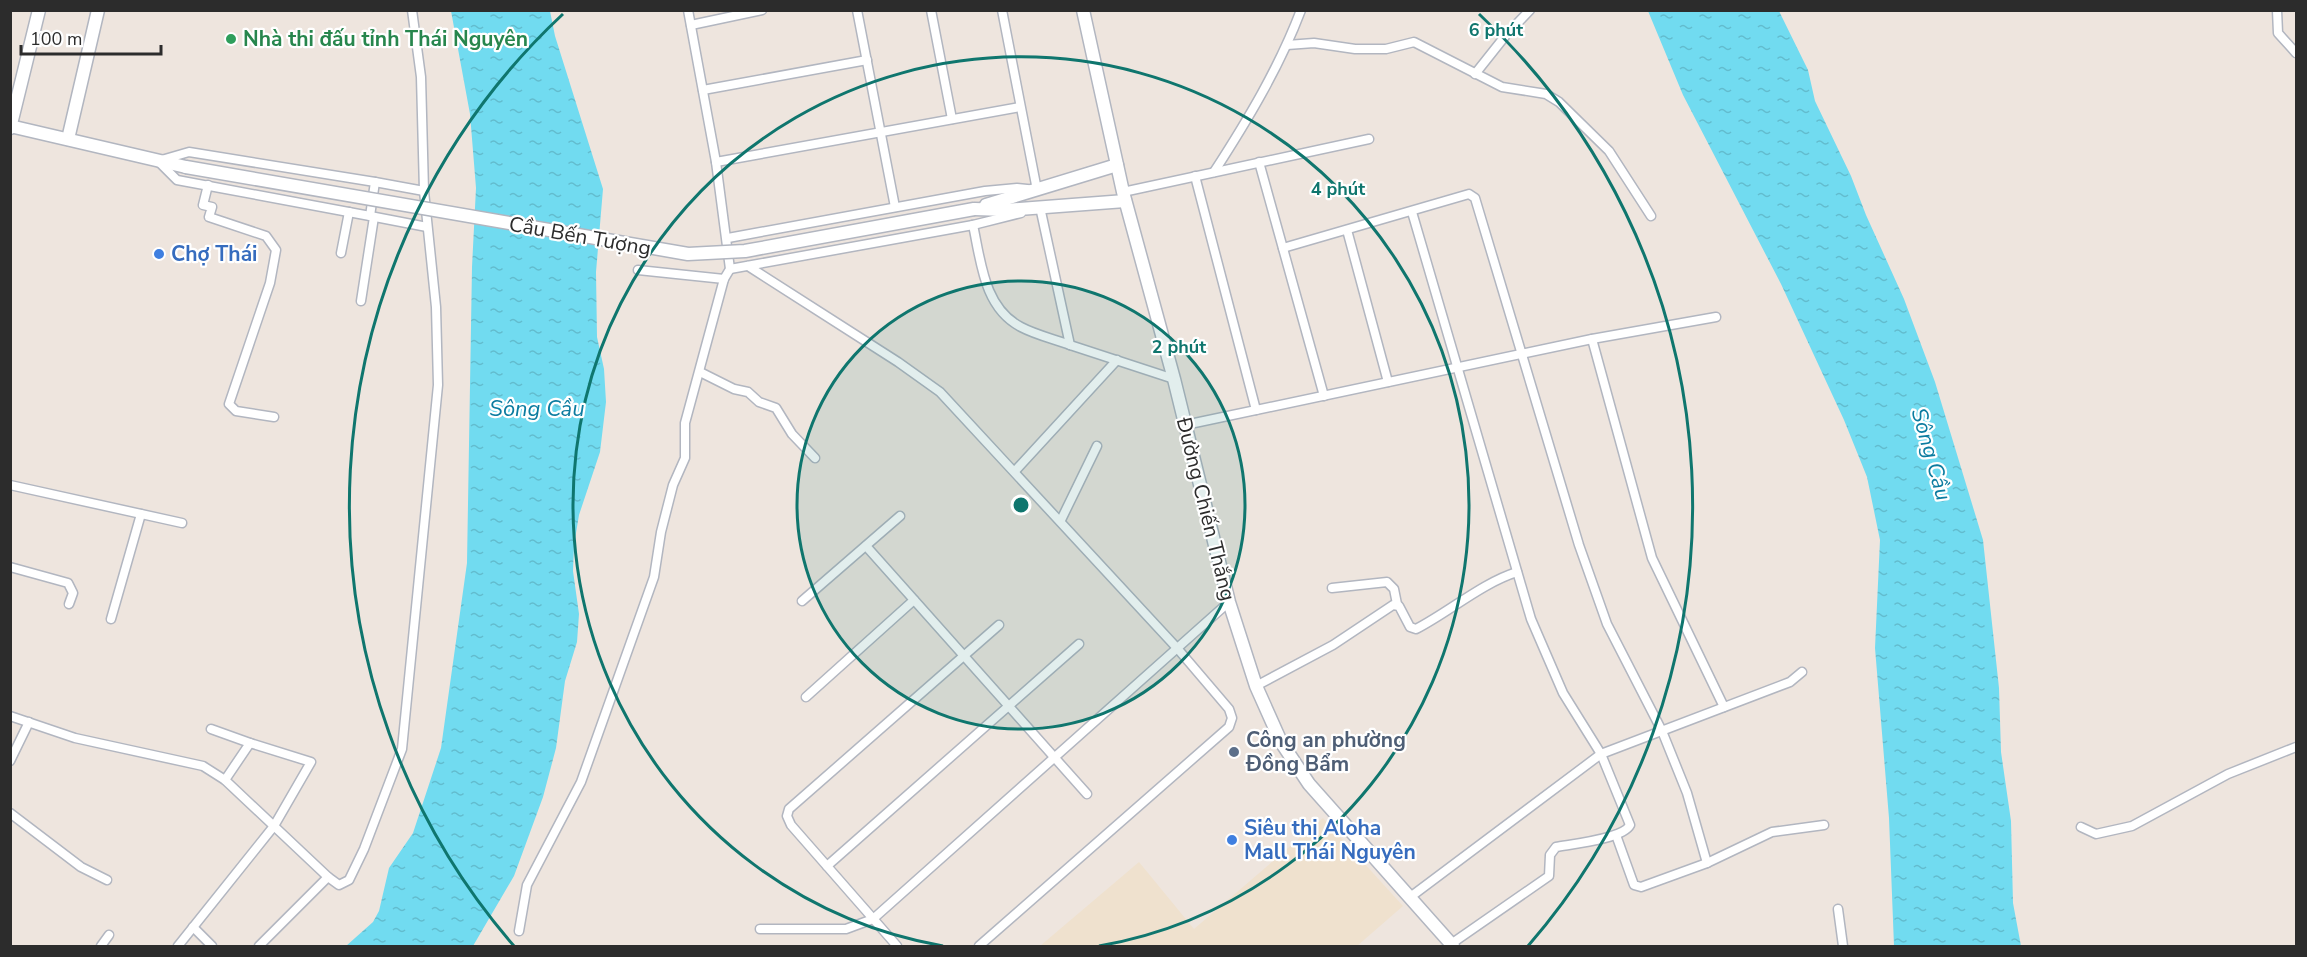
<svg xmlns="http://www.w3.org/2000/svg" width="2307" height="957" font-family="'Nunito Sans',sans-serif">
	<style>
		.education { fill: #efe1ce }
		.water { fill: url(#water-ripples) }
		.lines { fill: none; stroke-linecap: round; stroke-linejoin: round }
		.street-casing { stroke: #b2b6c0; stroke-width: 11 }
		.secondary-casing { stroke: #b2b6c0; stroke-width: 15 }
		.street { stroke: #fff; stroke-width: 8 }
		.secondary { stroke: #fff; stroke-width: 12 }
		.secondary-bridge-casing { stroke: #b2b6c0; stroke-width: 15; stroke-linecap: butt }
		.secondary-bridge { stroke: #fff; stroke-width: 12 }
		.ring { fill: none; stroke: #0f766e; stroke-width: 3 }
		.leisure-dot { fill: #2e9e5b; stroke: #fff; stroke-width: 2 }
		.shop-dot { fill: #3f7fe0; stroke: #fff; stroke-width: 2 }
		.service-dot { fill: #5c6f8a; stroke: #fff; stroke-width: 2 }
		.labels { text-anchor: middle; stroke-width: 4.5; stroke-linejoin: round; paint-order: stroke }
		.leisure-label { font-size: 21px; font-weight: bold; fill: #27864d; stroke: #fff; text-anchor: start }
		.street-label { font-size: 21px; fill: #2c2c2c; stroke: #fff }
		.shop-label { font-size: 21px; font-weight: bold; fill: #366cbe; stroke: #fff; text-anchor: start }
		.service-label { font-size: 21px; font-weight: bold; fill: #4e5e75; stroke: #fff; text-anchor: start }
		.water-label { font-size: 22px; font-style: italic; fill: #0c7ca0; stroke: #fff }
		.centre { fill: #0f766e; stroke: #fff; stroke-width: 3 }
		.ring-label { font-size: 18px; text-anchor: middle; font-weight: bold; fill: #0f766e; stroke: #fff; stroke-width: 4.5; stroke-linejoin: round; paint-order: stroke }
	</style>
	<defs>
		<pattern id="water-ripples" width="26" height="14" patternUnits="userSpaceOnUse" patternTransform="scale(1.5)"><rect width="26" height="14" fill="#71dbf0"/><path d="M2 4q2-2 4 0t4 0M15 11q2-2 4 0t4 0" fill="none" stroke="#62bcce"/></pattern>
	</defs>
	<rect width="100%" height="100%" fill="#eee5de"/>
	<path class="education" d="M 1323,818 L 1403,906 L 1357,946 L 1040,946 L 1139,862 L 1194,929 Z"/>
	<g class="water">
		<path d="M 451,11 L 550,11 L 555,36 L 603,189 L 596,272 L 597,337 L 604,369 L 606,402 L 600,452 L 579,515 L 574,545 L 573,571 L 579,614 L 577,642 L 565,681 L 556,748 L 543,797 L 514,876 L 473,946 L 346,946 L 373,922 L 379,911 L 389,868 L 413,833 L 441,748 L 467,563 L 472,267 L 476,188 L 470,114 Z"/>
		<path d="M 1648,11 L 1779,11 L 1808,70 L 1815,101 L 1851,176 L 1866,215 L 1904,299 L 1935,382 L 1983,540 L 1999,688 L 2001,752 L 2011,821 L 2013,903 L 2021,946 L 1894,946 L 1889,818 L 1875,648 L 1880,540 L 1867,477 L 1844,420 L 1781,284 L 1683,95 Z"/>
	</g>
	<g class="lines">
		<g class="street-casing">
			<g id="street">
				<path d="M 857,10 L 895,207"/>
				<path d="M 931,10 L 952,119"/>
				<path d="M 2277,10 L 2278,33 L 2296,53"/>
				<path d="M 691,25 L 762,10"/>
				<path d="M 1287,45 L 1314,43 L 1355,49 L 1386,49 L 1414,42 L 1502,87 L 1546,94 L 1559,102 L 1609,151 L 1651,216"/>
				<path d="M 1475,74 L 1506,35 L 1530,10"/>
				<path d="M 703,90 L 867,60"/>
				<path d="M 189,152 L 375,182 L 370,216 L 177,180 L 158,161 Z"/>
				<path d="M 716,162 L 1020,107"/>
				<path d="M 1259,162 L 1324,396"/>
				<path d="M 1214,172 C 1247,121 1279,68 1301,10"/>
				<path d="M 1195,176 L 1256,410"/>
				<path d="M 375,182 L 424,191"/>
				<path d="M 208,185 L 203,205 L 212,207 L 209,217 L 266,236 L 276,250 L 270,283 L 229,404 L 236,411 L 274,417"/>
				<path d="M 1123,192 L 1369,139"/>
				<path d="M 1036,209 L 1040,207 L 1070,345 L 1174,379"/>
				<path d="M 1412,212 L 1531,619 L 1563,693 L 1601,754 L 1630,825 C 1623,839 1572,844 1556,847 L 1550,855 L 1549,876 L 1451,944"/>
				<path d="M 370,216 L 427,227"/>
				<path d="M 973,225 C 981,262 984,308 1021,327 C 1036,335 1054,339 1070,345"/>
				<path d="M 1347,230 L 1388,382"/>
				<path d="M 728,238 L 985,191 L 1017,188 L 1037,190 L 1002,10"/>
				<path d="M 1283,248 L 1469,194 L 1475,198 L 1579,545 L 1607,624 L 1662,731 L 1687,793 L 1707,863"/>
				<path d="M 341,253 L 349,212"/>
				<path d="M 748,266 L 898,362 L 940,392 L 1177,648 L 1229,709 L 1232,718 L 1229,727 L 979,946"/>
				<path d="M 730,269 L 973,225 L 1021,213"/>
				<path d="M 638,270 L 724,279"/>
				<path d="M 361,301 L 374,217"/>
				<path d="M 1592,339 L 1652,558 L 1724,707"/>
				<path d="M 700,372 L 734,389 L 748,392 L 759,402 L 776,408 L 792,434 L 815,458"/>
				<path d="M 1185,425 L 1592,339 L 1716,317"/>
				<path d="M 1015,471 L 1117,360"/>
				<path d="M 10,485 L 182,523"/>
				<path d="M 1061,520 L 1097,446"/>
				<path d="M 866,546 L 1087,794"/>
				<path d="M 10,567 L 68,583 L 73,593 L 69,604"/>
				<path d="M 1332,588 L 1387,582 L 1394,589 L 1397,604"/>
				<path d="M 802,601 L 900,516"/>
				<path d="M 111,619 L 141,514"/>
				<path d="M 1256,686 L 1333,645 L 1393,605 L 1399,606 L 1410,627 L 1416,629 C 1449,612 1482,583 1517,572"/>
				<path d="M 806,697 L 914,600"/>
				<path d="M 10,716 L 75,738 L 203,766 L 225,780 L 328,877 L 339,885 L 349,880 L 364,849 L 402,749 L 438,385 L 436,307 L 424,191 L 421,77 L 412,10"/>
				<path d="M 211,729 L 250,743 L 225,780"/>
				<path d="M 10,761 L 29,722"/>
				<path d="M 10,813 L 81,867 L 107,880"/>
				<path d="M 2081,827 L 2096,834 L 2132,826 L 2228,774 L 2296,747"/>
				<path d="M 1616,835 L 1634,885 L 1641,887 L 1707,863 L 1772,832 L 1824,825"/>
				<path d="M 827,866 L 1079,644"/>
				<path d="M 1409,898 L 1601,754 L 1790,682 L 1802,672"/>
				<path d="M 1838,909 L 1843,946"/>
				<path d="M 193,927 L 212,946"/>
				<path d="M 760,929 L 846,929 L 873,919 L 1229,602"/>
				<path d="M 519,931 L 527,885 L 581,782 L 654,577 L 661,532 L 673,485 L 685,458 L 685,423 L 724,279 L 730,269 L 716,162 L 688,10"/>
				<path d="M 101,946 L 109,935"/>
				<path d="M 178,946 L 274,826 L 311,762 L 250,743"/>
				<path d="M 259,946 L 328,877"/>
				<path d="M 897,946 L 791,825 L 787,816 L 789,809 L 999,625"/>
			</g>
		</g>
		<g class="secondary-casing">
			<g id="secondary">
				<path d="M 1083,10 L 1123,192 L 1174,379 L 1229,602 L 1256,686 L 1281,742 L 1309,784 L 1453,946"/>
				<path d="M 10,126 L 186,167"/>
				<path d="M 10,128 L 39,10"/>
				<path d="M 68,139 L 98,10"/>
				<path d="M 986,205 L 1117,165"/>
				<path d="M 974,209 L 1006,210 L 1125,201"/>
			</g>
		</g>
		<use href="#street" class="street"/>
		<use href="#secondary" class="secondary"/>
		<g class="secondary-bridge-casing">
			<path id="secondary-bridge" d="M 186,167 L 688,254 L 745,251 L 974,209"/>
		</g>
		<use href="#secondary-bridge" class="secondary-bridge"/>
	</g>
	<circle cx="1021" cy="505" r="224" fill="#0f766e" fill-opacity=".12"/>
	<g class="ring">
		<circle cx="1021" cy="505" r="224"/>
		<path d="M943 946A448 448 0 1 1 1099 946"/>
		<path d="M514 946A672 672 0 0 1 563 14M1479 14A672 672 0 0 1 1528 946"/>
	</g>
	<circle class="leisure-dot" cx="231" cy="39" r="6"/>
	<g class="shop-dot">
		<circle cx="159" cy="254" r="6"/>
		<circle cx="1232" cy="840" r="6"/>
	</g>
	<circle class="service-dot" cx="1234" cy="752" r="6"/>
	<g class="labels">
		<g class="leisure-label">
			<text x="243" y="46">Nhà thi đấu tỉnh Thái Nguyên</text>
		</g>
		<g class="street-label">
			<text transform="translate(580 236) rotate(10)" y="7">Cầu Bến Tượng</text>
			<text transform="translate(1206 509) rotate(76)" y="7">Đường Chiến Thắng</text>
		</g>
		<g class="shop-label">
			<text x="171" y="261">Chợ Thái</text>
			<text x="1244" y="835">Siêu thị Aloha<tspan x="1244" dy="24">Mall Thái Nguyên</tspan></text>
		</g>
		<g class="service-label">
			<text x="1246" y="747">Công an phường<tspan x="1246" dy="24">Đồng Bẩm</tspan></text>
		</g>
		<g class="water-label">
			<text x="537" y="416">Sông Cầu</text>
			<text transform="translate(1932 454) rotate(74)" y="8">Sông Cầu</text>
		</g>
	</g>
	<circle cx="1021" cy="505" r="9" class="centre"/>
	<g class="ring-label">
		<text x="1496" y="36">6 phút</text>
		<text x="1338" y="195">4 phút</text>
		<text x="1179" y="353">2 phút</text>
	</g>
	<rect width="2307" height="957" fill="none" stroke="#2c2c2c" stroke-width="24"/>
	<path d="M21 45v9h140v-9" fill="none" stroke="#2c2c2c" stroke-width="3"/>
	<text x="30" y="45" font-size="18" fill="#2c2c2c" stroke="#ffffff" stroke-width="4.5" paint-order="stroke">100 m</text>
</svg>
